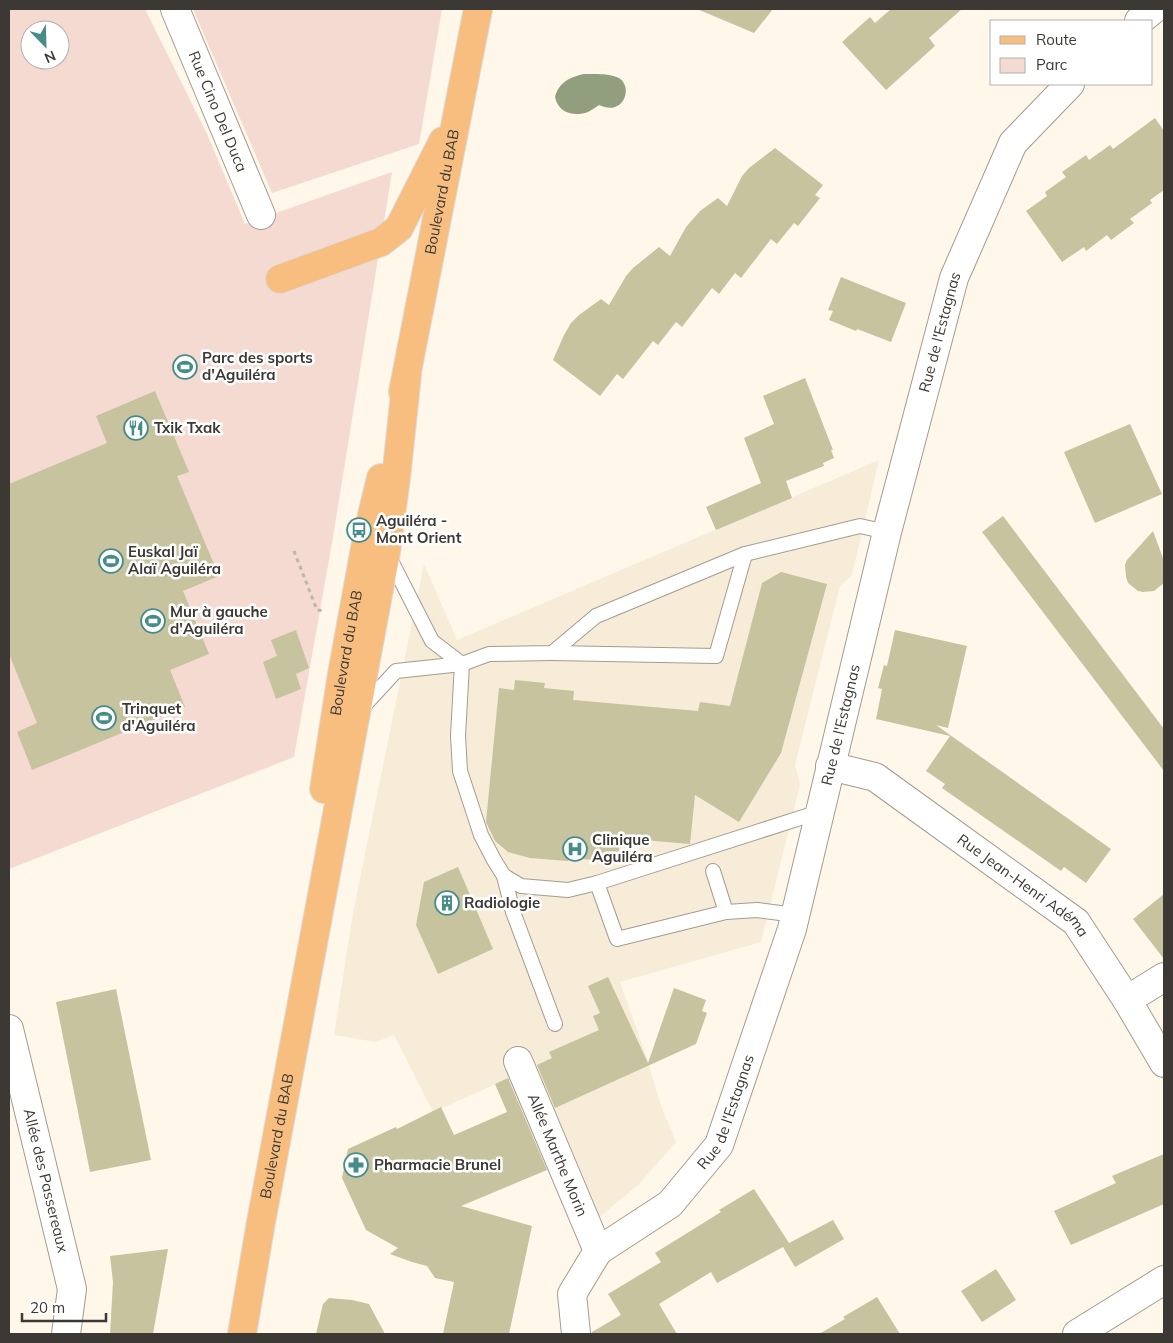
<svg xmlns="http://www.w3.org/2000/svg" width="1173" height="1343" font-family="Mulish,sans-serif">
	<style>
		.built { fill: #f7ecd8 }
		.green { fill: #f4dad1; fill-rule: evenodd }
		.water { fill: #929f7e }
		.building { fill: #c6c39e }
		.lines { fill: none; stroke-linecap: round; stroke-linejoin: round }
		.lane-casing { stroke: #a39c8f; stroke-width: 16 }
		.street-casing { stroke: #a39c8f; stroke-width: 30 }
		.secondary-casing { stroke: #a39c8f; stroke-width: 30 }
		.primary-casing { stroke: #dcdbda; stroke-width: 30 }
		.path { stroke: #bdb6ac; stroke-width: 3; stroke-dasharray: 4 4; stroke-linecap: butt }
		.lane { stroke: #fff; stroke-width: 14 }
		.street { stroke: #fff; stroke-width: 28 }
		.secondary { stroke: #fff; stroke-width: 28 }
		.primary { stroke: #f7be80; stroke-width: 28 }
		.labels { text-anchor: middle; stroke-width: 5; stroke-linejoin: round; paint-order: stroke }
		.street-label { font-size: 15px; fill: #3c3934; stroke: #fff }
		.poi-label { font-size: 15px; font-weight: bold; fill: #3c3934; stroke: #fff; text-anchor: start }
	</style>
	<rect width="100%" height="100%" fill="#fff7ea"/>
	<path class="built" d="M 879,460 L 852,575 L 840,586 L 795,765 L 800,785 L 761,942 L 620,982 L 645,1052 L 661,1106 L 676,1142 L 638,1185 L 591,1224 L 516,1075 L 433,1112 L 394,1035 L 376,1042 L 334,1035 L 353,913 L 424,564 L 457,640 Z"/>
	<g class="green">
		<path d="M 9,9 L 145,9 L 207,134 L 245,224 L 392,172 L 333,537 L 294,757 L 9,869 ZM 30,30 L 60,30 L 60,60 L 30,60 Z"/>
		<path d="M 193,9 L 442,9 L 419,144 L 272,193 Z"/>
	</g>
	<path class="water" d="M 584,74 C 594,74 610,73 619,78 C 630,85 627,103 615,107 C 610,109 604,107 599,105 C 596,107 592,110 588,112 C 574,117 558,113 555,97 C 559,82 570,77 584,74 Z"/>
	<g class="building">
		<path d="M 697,9 L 773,9 L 754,33 Z"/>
		<path d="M 891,9 L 962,9 L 929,38 L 935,46 L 886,90 L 842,42 L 870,17 L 875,23 Z"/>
		<path d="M 1155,118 L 1164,131 L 1164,190 L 1150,200 L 1152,203 L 1130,219 L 1134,223 L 1111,240 L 1107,235 L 1086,251 L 1084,247 L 1062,262 L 1026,211 L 1047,196 L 1045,192 L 1066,177 L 1062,172 L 1086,155 L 1089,160 L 1110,145 L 1113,149 Z"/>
		<path d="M 775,148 L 823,185 L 815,195 L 820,198 L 798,226 L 794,223 L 777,244 L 771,239 L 741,278 L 735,273 L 719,294 L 712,288 L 682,327 L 676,322 L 658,345 L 653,341 L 623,379 L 617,374 L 600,396 L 553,360 L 564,335 L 571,323 L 579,315 L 601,299 L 609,305 L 626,276 L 633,268 L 659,247 L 670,256 L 686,227 L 700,211 L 718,198 L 727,206 L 742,176 L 749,168 Z"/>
		<path d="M 841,277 L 906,303 L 891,342 L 857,329 L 856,331 L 829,320 L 833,311 L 828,310 Z"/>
		<path d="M 805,378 L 833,450 L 831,450 L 834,458 L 823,463 L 824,466 L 786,481 L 792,498 L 716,530 L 706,507 L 761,483 L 744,438 L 774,424 L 763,396 Z"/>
		<path d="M 155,391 L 189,472 L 177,476 L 219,576 L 183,591 L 209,654 L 170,670 L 185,707 L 32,770 L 17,732 L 37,723 L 9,654 L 9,484 L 107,443 L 96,416 Z"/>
		<path d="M 1130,424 L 1162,494 L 1095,523 L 1064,452 Z"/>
		<path d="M 1003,516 L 1164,729 L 1164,771 L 982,532 Z"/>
		<path d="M 1153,531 L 1164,561 L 1164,583 L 1154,591 L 1143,592 L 1138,591 L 1128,583 L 1126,577 L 1125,565 L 1127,560 Z"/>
		<path d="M 781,572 L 827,584 L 781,753 L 739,822 L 695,795 L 690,844 L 620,838 L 618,862 L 569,858 L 568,861 L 530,858 L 508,852 L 495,841 L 486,822 L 499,688 L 514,690 L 515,680 L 545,683 L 544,688 L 574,691 L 573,700 L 698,711 L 700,702 L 730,706 L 762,583 Z"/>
		<path d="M 296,630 L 309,668 L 296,674 L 301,689 L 276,699 L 263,662 L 277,656 L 271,640 Z"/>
		<path d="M 895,630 L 967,646 L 948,728 L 936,725 L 1111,849 L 1086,883 L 1064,867 L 1061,871 L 942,788 L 945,784 L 926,771 L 950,736 L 876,719 L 882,689 L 878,688 L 884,665 L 887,666 Z"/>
		<path d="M 458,867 L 493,949 L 438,974 L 416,925 L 424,882 Z"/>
		<path d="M 1164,894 L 1164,959 L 1133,919 Z"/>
		<path d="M 608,977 L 648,1063 L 674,988 L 706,1000 L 702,1011 L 707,1013 L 696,1044 L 555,1108 L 537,1065 L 552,1058 L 549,1052 L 599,1030 L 593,1016 L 600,1013 L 588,986 Z"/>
		<path d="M 116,989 L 151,1160 L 90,1172 L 56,1002 Z"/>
		<path d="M 508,1078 L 547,1170 L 461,1206 L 532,1226 L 509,1334 L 443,1334 L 454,1282 L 435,1278 L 427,1266 L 412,1262 L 390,1254 L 398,1248 L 366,1230 L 342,1178 L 348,1149 L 396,1127 L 397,1129 L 441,1107 L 454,1135 L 507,1112 L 495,1084 Z"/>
		<path d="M 1164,1154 L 1164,1204 L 1071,1245 L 1054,1211 L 1116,1183 L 1112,1176 Z"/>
		<path d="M 754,1189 L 789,1243 L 833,1220 L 844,1239 L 795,1267 L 783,1247 L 717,1283 L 711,1272 L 659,1304 L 677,1334 L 591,1334 L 592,1332 L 621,1315 L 608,1294 L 661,1262 L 655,1253 L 721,1212 L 719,1210 Z"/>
		<path d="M 168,1249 L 153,1334 L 110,1334 L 113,1282 L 110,1256 Z"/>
		<path d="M 996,1269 L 1016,1300 L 982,1322 L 961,1291 Z"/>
		<path d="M 877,1297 L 900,1334 L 819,1334 L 845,1319 L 843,1317 Z"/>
		<path d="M 329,1298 L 352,1300 L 369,1304 L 385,1334 L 316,1334 L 323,1304 Z"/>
	</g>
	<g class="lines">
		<g class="lane-casing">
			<g id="lane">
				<path d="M 387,553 L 432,641 L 462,664"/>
				<path d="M 552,653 L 716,656 L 745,554"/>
				<path d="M 462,664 L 458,736 L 460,771 L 481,835 L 494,860 L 504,876 L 521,886 L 568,890 L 597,883 L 617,939 L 726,912 L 757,910 L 795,915"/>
				<path d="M 360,710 L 396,671 L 462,664 L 489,654 L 552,653 L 596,616 L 745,554 L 860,526 L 887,532"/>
				<path d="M 713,871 L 726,912"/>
				<path d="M 504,876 L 513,912 L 555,1024"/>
				<path d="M 597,883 L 819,812"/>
			</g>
		</g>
		<g class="street-casing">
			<g id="street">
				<path id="s1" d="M 175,9 L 261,215"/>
				<path d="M 1139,21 L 1154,9"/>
				<path id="s2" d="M 830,766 L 875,777 L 1076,922 L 1127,1000 L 1164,1063"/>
				<path d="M 1127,1000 L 1164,977"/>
				<path id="s3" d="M 9,1029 L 72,1289 L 66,1334"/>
				<path id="s4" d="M 518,1061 L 598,1251"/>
				<path id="s5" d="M 576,1334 L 572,1294 L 598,1251 L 670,1204 L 719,1145 L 792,929 L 887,532 L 954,278 L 1013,143 L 1070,84"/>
			</g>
		</g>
		<g class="secondary-casing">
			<path id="secondary" d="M 1077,1334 L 1164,1280"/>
		</g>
		<g class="primary-casing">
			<g id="primary">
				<path d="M 280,279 L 381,242 L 399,228 L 443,141"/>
				<path id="s6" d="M 403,392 L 478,9"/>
				<path id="s7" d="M 324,789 L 342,674 L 368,532 L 381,478"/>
				<path id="s8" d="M 242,1334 L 261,1222 L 386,552 L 396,478 L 407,375"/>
			</g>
		</g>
		<path class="path" d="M 294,551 L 317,610 L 325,611"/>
		<use href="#lane" class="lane"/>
		<use href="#street" class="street"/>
		<use href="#secondary" class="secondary"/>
		<use href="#primary" class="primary"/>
	</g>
	<defs>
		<g id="stadium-ring" transform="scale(1.25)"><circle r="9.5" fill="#fff" stroke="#468d87" stroke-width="1.5"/><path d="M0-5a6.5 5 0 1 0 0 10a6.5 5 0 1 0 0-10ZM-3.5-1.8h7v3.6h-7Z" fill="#468d87"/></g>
		<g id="restaurant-ring" transform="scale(1.25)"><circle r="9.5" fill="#fff" stroke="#468d87" stroke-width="1.5"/><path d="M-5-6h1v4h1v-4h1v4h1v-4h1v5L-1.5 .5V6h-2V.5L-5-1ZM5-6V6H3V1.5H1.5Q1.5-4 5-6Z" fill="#468d87"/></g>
		<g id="bus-ring" transform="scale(1.25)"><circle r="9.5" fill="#fff" stroke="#468d87" stroke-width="1.5"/><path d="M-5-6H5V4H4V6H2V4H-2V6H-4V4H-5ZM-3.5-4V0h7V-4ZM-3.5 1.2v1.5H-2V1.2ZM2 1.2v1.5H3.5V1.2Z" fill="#468d87"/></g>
		<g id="hospital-ring" transform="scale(1.25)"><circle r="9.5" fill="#fff" stroke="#468d87" stroke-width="1.5"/><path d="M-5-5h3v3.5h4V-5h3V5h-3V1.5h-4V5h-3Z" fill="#468d87"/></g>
		<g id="building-ring" transform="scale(1.25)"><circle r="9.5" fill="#fff" stroke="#468d87" stroke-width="1.5"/><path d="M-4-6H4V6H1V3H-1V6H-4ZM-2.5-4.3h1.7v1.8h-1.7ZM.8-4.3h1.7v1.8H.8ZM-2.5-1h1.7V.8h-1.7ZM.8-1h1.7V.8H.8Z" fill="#468d87"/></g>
		<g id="pharmacy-ring" transform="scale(1.25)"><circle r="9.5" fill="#fff" stroke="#468d87" stroke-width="1.5"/><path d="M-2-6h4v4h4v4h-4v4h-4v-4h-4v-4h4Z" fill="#468d87"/></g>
	</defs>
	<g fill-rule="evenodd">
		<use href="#stadium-ring" x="185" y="367"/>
		<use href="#restaurant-ring" x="136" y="428"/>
		<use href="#bus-ring" x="359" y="530"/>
		<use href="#stadium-ring" x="111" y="561"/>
		<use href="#stadium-ring" x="153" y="621"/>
		<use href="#stadium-ring" x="104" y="718"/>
		<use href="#hospital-ring" x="575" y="849"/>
		<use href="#building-ring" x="447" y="903"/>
		<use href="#pharmacy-ring" x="356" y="1165"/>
	</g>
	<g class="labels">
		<g class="street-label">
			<text dy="5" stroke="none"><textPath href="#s1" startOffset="111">Rue Cino Del Duca</textPath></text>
			<text dy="5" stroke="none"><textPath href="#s6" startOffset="204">Boulevard du BAB</textPath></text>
			<text dy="5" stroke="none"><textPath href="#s5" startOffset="1096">Rue de l'Estagnas</textPath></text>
			<text dy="5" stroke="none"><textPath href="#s7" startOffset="138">Boulevard du BAB</textPath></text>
			<text dy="5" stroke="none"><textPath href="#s5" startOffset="691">Rue de l'Estagnas</textPath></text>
			<text dy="5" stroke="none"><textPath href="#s2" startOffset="230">Rue Jean-Henri Adéma</textPath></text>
			<text dy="5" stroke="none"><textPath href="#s5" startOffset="286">Rue de l'Estagnas</textPath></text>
			<text dy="5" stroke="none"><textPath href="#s8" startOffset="201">Boulevard du BAB</textPath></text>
			<text dy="5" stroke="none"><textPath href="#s4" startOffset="102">Allée Marthe Morin</textPath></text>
			<text dy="5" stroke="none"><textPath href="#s3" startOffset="156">Allée des Passereaux</textPath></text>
		</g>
		<g class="poi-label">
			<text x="202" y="363">Parc des sports<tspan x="202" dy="17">d'Aguiléra</tspan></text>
			<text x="154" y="433">Txik Txak</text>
			<text x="376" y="526">Aguiléra -<tspan x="376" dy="17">Mont Orient</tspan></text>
			<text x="128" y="557">Euskal Jaï<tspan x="128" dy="17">Alaï Aguiléra</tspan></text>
			<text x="170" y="617">Mur à gauche<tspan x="170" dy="17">d'Aguiléra</tspan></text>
			<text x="122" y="714">Trinquet<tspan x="122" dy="17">d'Aguiléra</tspan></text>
			<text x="592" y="845">Clinique<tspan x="592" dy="17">Aguiléra</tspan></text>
			<text x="464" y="908">Radiologie</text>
			<text x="374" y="1170">Pharmacie Brunel</text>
		</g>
	</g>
	<rect width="1173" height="1343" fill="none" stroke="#3c3934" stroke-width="20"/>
	<rect x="990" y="20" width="162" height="65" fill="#ffffff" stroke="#b1b0ae"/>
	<rect x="1000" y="36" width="25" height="8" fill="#f7be80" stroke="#b1b0ae"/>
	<text x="1036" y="45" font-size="15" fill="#3c3934">Route</text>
	<rect x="1000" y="58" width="25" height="15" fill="#f4dad1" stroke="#b1b0ae"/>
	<text x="1036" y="70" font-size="15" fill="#3c3934">Parc</text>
	<g transform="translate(45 45) rotate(157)"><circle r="24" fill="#ffffff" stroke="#b1b0ae"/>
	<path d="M0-4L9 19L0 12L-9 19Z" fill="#468d87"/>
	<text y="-8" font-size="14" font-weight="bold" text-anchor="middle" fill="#3c3934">N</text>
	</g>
	<path d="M22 1313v8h84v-8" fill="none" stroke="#3c3934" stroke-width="2.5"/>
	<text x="30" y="1313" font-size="15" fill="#3c3934" stroke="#ffffff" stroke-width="4" paint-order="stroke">20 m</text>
</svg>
